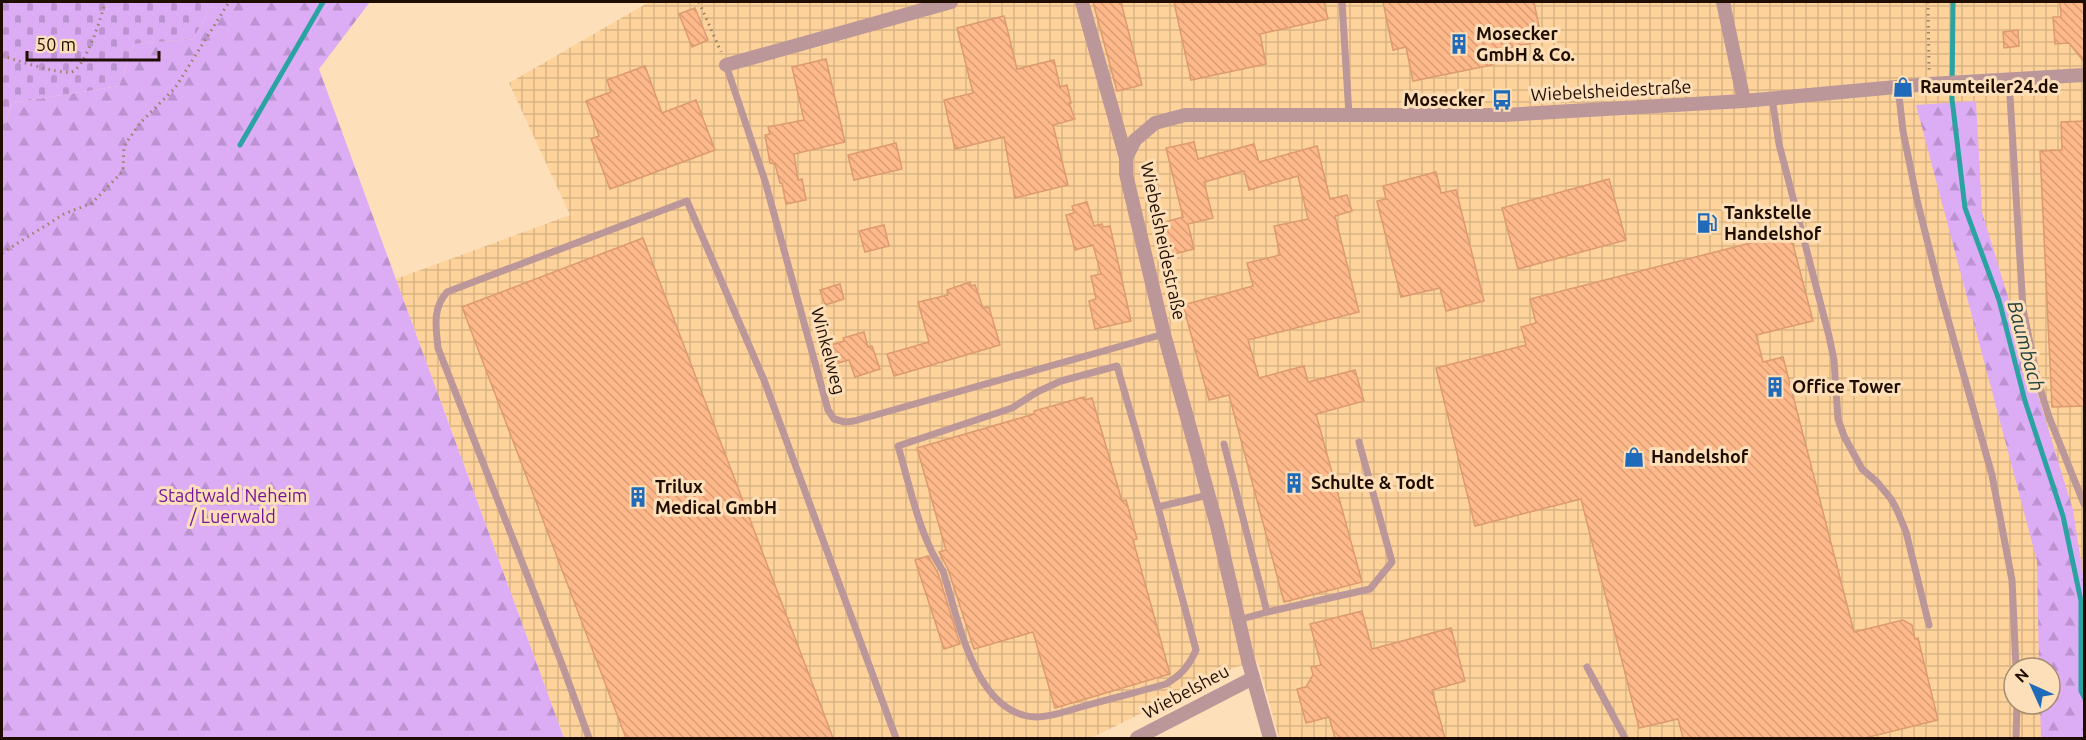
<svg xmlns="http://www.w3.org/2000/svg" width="2086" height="740" font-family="Ubuntu,sans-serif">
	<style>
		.industrial { fill: url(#industrial-grid); fill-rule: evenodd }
		.forest { fill: url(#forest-firs) }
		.cemetery { fill: url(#cemetery-stones) }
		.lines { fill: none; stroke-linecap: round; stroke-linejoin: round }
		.stream { stroke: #2ba3a2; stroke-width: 5 }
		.building { fill: url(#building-back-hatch); stroke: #dc9a6f; stroke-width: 1.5 }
		.path { stroke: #9a8267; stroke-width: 3; stroke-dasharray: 1.5 4.5; stroke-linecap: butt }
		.service { stroke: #bc9799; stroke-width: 7 }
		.minor { stroke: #bc9799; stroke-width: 14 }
		.labels { text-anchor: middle; stroke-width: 6; stroke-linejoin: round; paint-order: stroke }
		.poi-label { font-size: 18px; font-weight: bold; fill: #1f0e00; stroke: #fde0ba; text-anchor: start }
		.street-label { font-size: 18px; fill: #1f0e00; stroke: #fde0ba }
		.park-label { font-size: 18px; fill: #76159b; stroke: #fde0ba }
		.water-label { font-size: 20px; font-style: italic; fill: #1f4140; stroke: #fde0ba }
	</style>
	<defs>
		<pattern id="industrial-grid" width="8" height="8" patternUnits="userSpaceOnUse" patternTransform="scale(1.5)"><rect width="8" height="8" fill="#fed39b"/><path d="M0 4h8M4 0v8" fill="none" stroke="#d9b484"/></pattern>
		<pattern id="forest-firs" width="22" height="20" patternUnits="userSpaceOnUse" patternTransform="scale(1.5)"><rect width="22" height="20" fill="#dcacf5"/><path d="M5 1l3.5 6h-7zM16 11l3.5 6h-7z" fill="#bc93d0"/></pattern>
		<pattern id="cemetery-stones" width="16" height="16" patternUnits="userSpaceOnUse" patternTransform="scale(1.5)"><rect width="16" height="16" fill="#dcacf5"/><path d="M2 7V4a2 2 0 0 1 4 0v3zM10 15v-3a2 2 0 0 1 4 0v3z" fill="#bc93d0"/></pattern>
		<pattern id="building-back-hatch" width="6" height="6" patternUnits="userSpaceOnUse" patternTransform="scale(1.5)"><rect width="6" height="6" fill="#feb88a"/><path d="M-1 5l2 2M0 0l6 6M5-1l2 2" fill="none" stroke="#d99d75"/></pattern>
	</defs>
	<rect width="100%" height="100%" fill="#fde0ba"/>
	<path class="industrial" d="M 649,2 L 2084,2 L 2084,738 L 1279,738 L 1258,662 L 1236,667 L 1091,738 L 564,738 L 396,279 L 570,215 L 509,83 ZM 2014,668 L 2050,668 L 2050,704 L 2014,704 Z"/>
	<g class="forest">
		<path d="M 214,2 L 370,2 L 319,69 L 564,738 L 2,738 L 2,137 L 12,103 L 119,86 L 134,44 L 193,39 Z"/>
		<path d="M 1976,101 L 1982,212 L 2073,510 L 2084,581 L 2084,738 L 2041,738 L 2040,704 L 2050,704 L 2050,668 L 2039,668 L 2037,561 L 1916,105 Z"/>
	</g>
	<path class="cemetery" d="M 2,2 L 214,2 L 193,39 L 134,44 L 119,86 L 12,103 L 2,137 Z"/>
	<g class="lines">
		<g class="stream">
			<path d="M 1953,2 L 1952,99 L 1965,208 L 1999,300 L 2025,401 L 2063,516 L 2081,601 L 2081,691 L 2084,697"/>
			<path d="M 240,145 L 323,2"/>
		</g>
	</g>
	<g class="building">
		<path d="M 1093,2 L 1121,2 L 1142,85 L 1117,91 Z"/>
		<path d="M 1174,2 L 1324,2 L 1328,19 L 1260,34 L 1266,64 L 1191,80 Z"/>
		<path d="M 1383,2 L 1534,2 L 1542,41 L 1490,52 L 1492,65 L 1413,81 L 1406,47 L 1393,50 Z"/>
		<path d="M 2060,2 L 2085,2 L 2085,63 L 2069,43 L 2055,44 L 2053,17 L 2061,17 Z"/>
		<path d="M 695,8 L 708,40 L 692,47 L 679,14 Z"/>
		<path d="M 1004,16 L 1017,69 L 1054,60 L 1060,87 L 1067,85 L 1071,103 L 1069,103 L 1075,119 L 1053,125 L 1068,185 L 1015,198 L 1004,137 L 955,149 L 944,100 L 973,93 L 957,28 Z"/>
		<path d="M 2018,30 L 2019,46 L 2004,48 L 2003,32 Z"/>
		<path d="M 826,59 L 845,142 L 794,154 L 798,180 L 802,179 L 806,200 L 786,204 L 782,183 L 780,183 L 775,164 L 770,163 L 765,135 L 770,134 L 768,127 L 804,120 L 792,67 Z"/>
		<path d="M 645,66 L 662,113 L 696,100 L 715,150 L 610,189 L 591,139 L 599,136 L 586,101 L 611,92 L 607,80 Z"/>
		<path d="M 2085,121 L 2085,406 L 2052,407 L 2040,151 L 2062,150 L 2061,122 Z"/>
		<path d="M 1194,142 L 1198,159 L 1254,144 L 1259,162 L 1317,146 L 1330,199 L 1347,195 L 1352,211 L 1335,216 L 1359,312 L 1248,340 L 1259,378 L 1304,366 L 1308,382 L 1355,370 L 1364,401 L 1316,414 L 1362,582 L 1284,602 L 1229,395 L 1209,400 L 1183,305 L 1253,286 L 1247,263 L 1280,255 L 1274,226 L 1308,219 L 1298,176 L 1249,190 L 1244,171 L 1204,182 L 1213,218 L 1188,224 L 1194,249 L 1170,255 L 1162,223 L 1183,217 L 1166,148 Z"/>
		<path d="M 896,143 L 902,169 L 854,180 L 848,155 Z"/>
		<path d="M 1436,172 L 1441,193 L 1456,190 L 1484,301 L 1446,311 L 1440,288 L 1401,297 L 1377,201 L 1386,199 L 1383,186 Z"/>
		<path d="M 1609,179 L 1626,240 L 1518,269 L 1502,208 Z"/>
		<path d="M 1087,202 L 1094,226 L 1102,224 L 1103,227 L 1110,226 L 1131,321 L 1095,329 L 1089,301 L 1096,299 L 1091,276 L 1101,274 L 1093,245 L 1075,250 L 1066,215 L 1074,213 L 1072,206 Z"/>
		<path d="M 884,225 L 889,246 L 865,252 L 859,231 Z"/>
		<path d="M 1790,233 L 1813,321 L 1756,335 L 1763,362 L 1783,357 L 1854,632 L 1903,620 L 1912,625 L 1915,639 L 1918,638 L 1938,720 L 1865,738 L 1683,738 L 1678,719 L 1639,728 L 1581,499 L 1475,526 L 1436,368 L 1526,345 L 1521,327 L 1536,323 L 1530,299 Z"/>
		<path d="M 643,238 L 819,701 L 833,738 L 626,738 L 462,307 Z"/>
		<path d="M 970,282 L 971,286 L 975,285 L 983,308 L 989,307 L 1000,345 L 894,376 L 887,354 L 929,342 L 918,302 L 948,295 L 947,290 Z"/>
		<path d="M 840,284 L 844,299 L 825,305 L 820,290 Z"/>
		<path d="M 864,332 L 868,347 L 872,346 L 880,369 L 855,377 L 849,360 L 838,363 L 832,345 L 844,341 L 843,338 Z"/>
		<path d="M 1084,397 L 1085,400 L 1092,398 L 1122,501 L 1126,500 L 1137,539 L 1133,540 L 1170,674 L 1055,708 L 1033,632 L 974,649 L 948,569 L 939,552 L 946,550 L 917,448 L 1034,414 L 1034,411 Z"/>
		<path d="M 928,556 L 938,573 L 960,644 L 944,649 L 915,560 Z"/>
		<path d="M 1362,611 L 1372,649 L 1451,628 L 1465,681 L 1432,690 L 1445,738 L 1335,738 L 1329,717 L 1306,723 L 1297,689 L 1306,687 L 1313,675 L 1311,667 L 1321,665 L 1310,624 Z"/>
	</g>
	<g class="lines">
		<g class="path">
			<path d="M 699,2 L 721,52"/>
			<path d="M 1928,2 L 1929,70"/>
			<path d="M 2,56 C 17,60 56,74 71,72 C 85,69 102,16 105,2"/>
			<path d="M 2,253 L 64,214 L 92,203 L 123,171 L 124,146 L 140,123 L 175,88 L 229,2"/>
		</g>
		<g class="service">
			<path d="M 1342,2 L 1349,115"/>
			<path d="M 726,65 L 765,181 L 828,410 L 834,419 L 845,422 L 854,421 L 1164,334"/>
			<path d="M 2009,80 L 2023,309 L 2038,382 L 2049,417 L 2084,504"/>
			<path d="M 1898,87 L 1903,131 L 1917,200 L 1940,291 L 1992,475 L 2012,580 L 2016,668"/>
			<path d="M 1772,98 L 1779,144 L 1829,336 L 1834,360 L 1838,419 L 1844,436 L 1862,469 L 1877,482 L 1891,499 L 1897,510 L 1906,532 L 1929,625"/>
			<path d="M 1224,444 L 1267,612 L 1238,620"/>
			<path d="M 1158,507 L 1196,650 C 1189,666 1181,675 1166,684 C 1138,692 1110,699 1081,707 C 1067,711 1051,717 1036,717 C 974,715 958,617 943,571 C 919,536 910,486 898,446 L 1012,408 L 1037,392 L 1061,381 L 1117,366 L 1158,507 L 1208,495"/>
			<path d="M 1267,612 L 1370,589 L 1392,562 L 1359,442"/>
			<path d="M 1587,667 L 1625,738"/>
			<path d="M 589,738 L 560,659 L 438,348 C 436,327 432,309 447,292 L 687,201 L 764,380 L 896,738"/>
			<path d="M 2016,738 L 2017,704"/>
		</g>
		<g class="minor">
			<path d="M 1082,2 L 1126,158"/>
			<path d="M 1723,2 L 1744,101"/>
			<path d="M 726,65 L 951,2"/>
			<path d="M 1137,738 L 1253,678"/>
			<path d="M 1270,738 L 1248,660 L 1217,526 L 1164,334 L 1126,174 L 1126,158 L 1135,140 L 1155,123 L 1185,115 L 1504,115 L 1744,101 L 1929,84 L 2084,75"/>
		</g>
	</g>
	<defs>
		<g id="building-bare" transform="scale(1.62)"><path d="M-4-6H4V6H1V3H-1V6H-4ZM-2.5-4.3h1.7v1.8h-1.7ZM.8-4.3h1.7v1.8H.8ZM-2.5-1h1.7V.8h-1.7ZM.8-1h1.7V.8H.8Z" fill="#1f6ab9" stroke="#fde0ba" stroke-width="2.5" paint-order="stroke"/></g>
		<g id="shop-bare" transform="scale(1.62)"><path d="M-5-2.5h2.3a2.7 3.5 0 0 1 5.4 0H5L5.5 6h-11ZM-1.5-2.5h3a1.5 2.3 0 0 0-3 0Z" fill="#1f6ab9" stroke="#fde0ba" stroke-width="2.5" paint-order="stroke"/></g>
		<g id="bus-bare" transform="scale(1.62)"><path d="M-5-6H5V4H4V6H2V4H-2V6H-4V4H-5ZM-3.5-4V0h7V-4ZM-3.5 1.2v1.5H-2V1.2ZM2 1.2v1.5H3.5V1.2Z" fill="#1f6ab9" stroke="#fde0ba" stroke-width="2.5" paint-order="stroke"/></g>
		<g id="fuel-bare" transform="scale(1.62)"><path d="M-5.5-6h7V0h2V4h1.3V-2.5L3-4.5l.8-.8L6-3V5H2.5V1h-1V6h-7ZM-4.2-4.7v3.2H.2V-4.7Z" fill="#1f6ab9" stroke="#fde0ba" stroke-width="2.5" paint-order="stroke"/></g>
	</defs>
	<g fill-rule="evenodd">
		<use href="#building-bare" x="1459" y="44"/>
		<use href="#shop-bare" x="1903" y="87"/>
		<use href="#bus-bare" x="1502" y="100"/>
		<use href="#fuel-bare" x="1707" y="223"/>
		<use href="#building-bare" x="1775" y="387"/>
		<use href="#shop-bare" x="1634" y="457"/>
		<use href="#building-bare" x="1294" y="483"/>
		<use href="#building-bare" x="638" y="497"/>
	</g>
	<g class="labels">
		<g class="poi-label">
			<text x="1476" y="40">Mosecker<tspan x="1476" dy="21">GmbH &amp; Co.</tspan></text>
			<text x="1920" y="93">Raumteiler24.de</text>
			<text x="1485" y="106" text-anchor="end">Mosecker</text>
			<text x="1724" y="219">Tankstelle<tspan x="1724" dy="21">Handelshof</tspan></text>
			<text x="1792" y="393">Office Tower</text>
			<text x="1651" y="463">Handelshof</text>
			<text x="1311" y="489">Schulte &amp; Todt</text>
			<text x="655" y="493">Trilux<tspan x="655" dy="21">Medical GmbH</tspan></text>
		</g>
		<g class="street-label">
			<text transform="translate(1611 91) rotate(-3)" y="6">Wiebelsheidestraße</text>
			<text transform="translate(1163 241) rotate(78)" y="6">Wiebelsheidestraße</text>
			<text transform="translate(828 351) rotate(75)" y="6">Winkelweg</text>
			<text transform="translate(1186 692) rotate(-28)" y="6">Wiebelsheu</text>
		</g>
		<g class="park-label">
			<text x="233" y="502">Stadtwald Neheim<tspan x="233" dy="21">/ Luerwald</tspan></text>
		</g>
		<g class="water-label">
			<text transform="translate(2026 346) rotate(75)" y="7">Baumbach</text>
		</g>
	</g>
	<rect width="2086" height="740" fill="none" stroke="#1f0e00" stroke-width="6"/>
	<g transform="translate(2032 686) rotate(315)"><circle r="28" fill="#fde0ba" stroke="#a48c70" stroke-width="1.5"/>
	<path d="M0-4.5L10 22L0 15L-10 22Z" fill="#1f6ab9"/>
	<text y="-9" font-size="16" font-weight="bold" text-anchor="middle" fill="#1f0e00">N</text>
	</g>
	<path d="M27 51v9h132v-9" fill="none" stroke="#1f0e00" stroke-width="3"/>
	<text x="36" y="51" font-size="18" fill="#1f0e00" stroke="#fde0ba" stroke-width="4.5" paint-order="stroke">50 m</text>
</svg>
